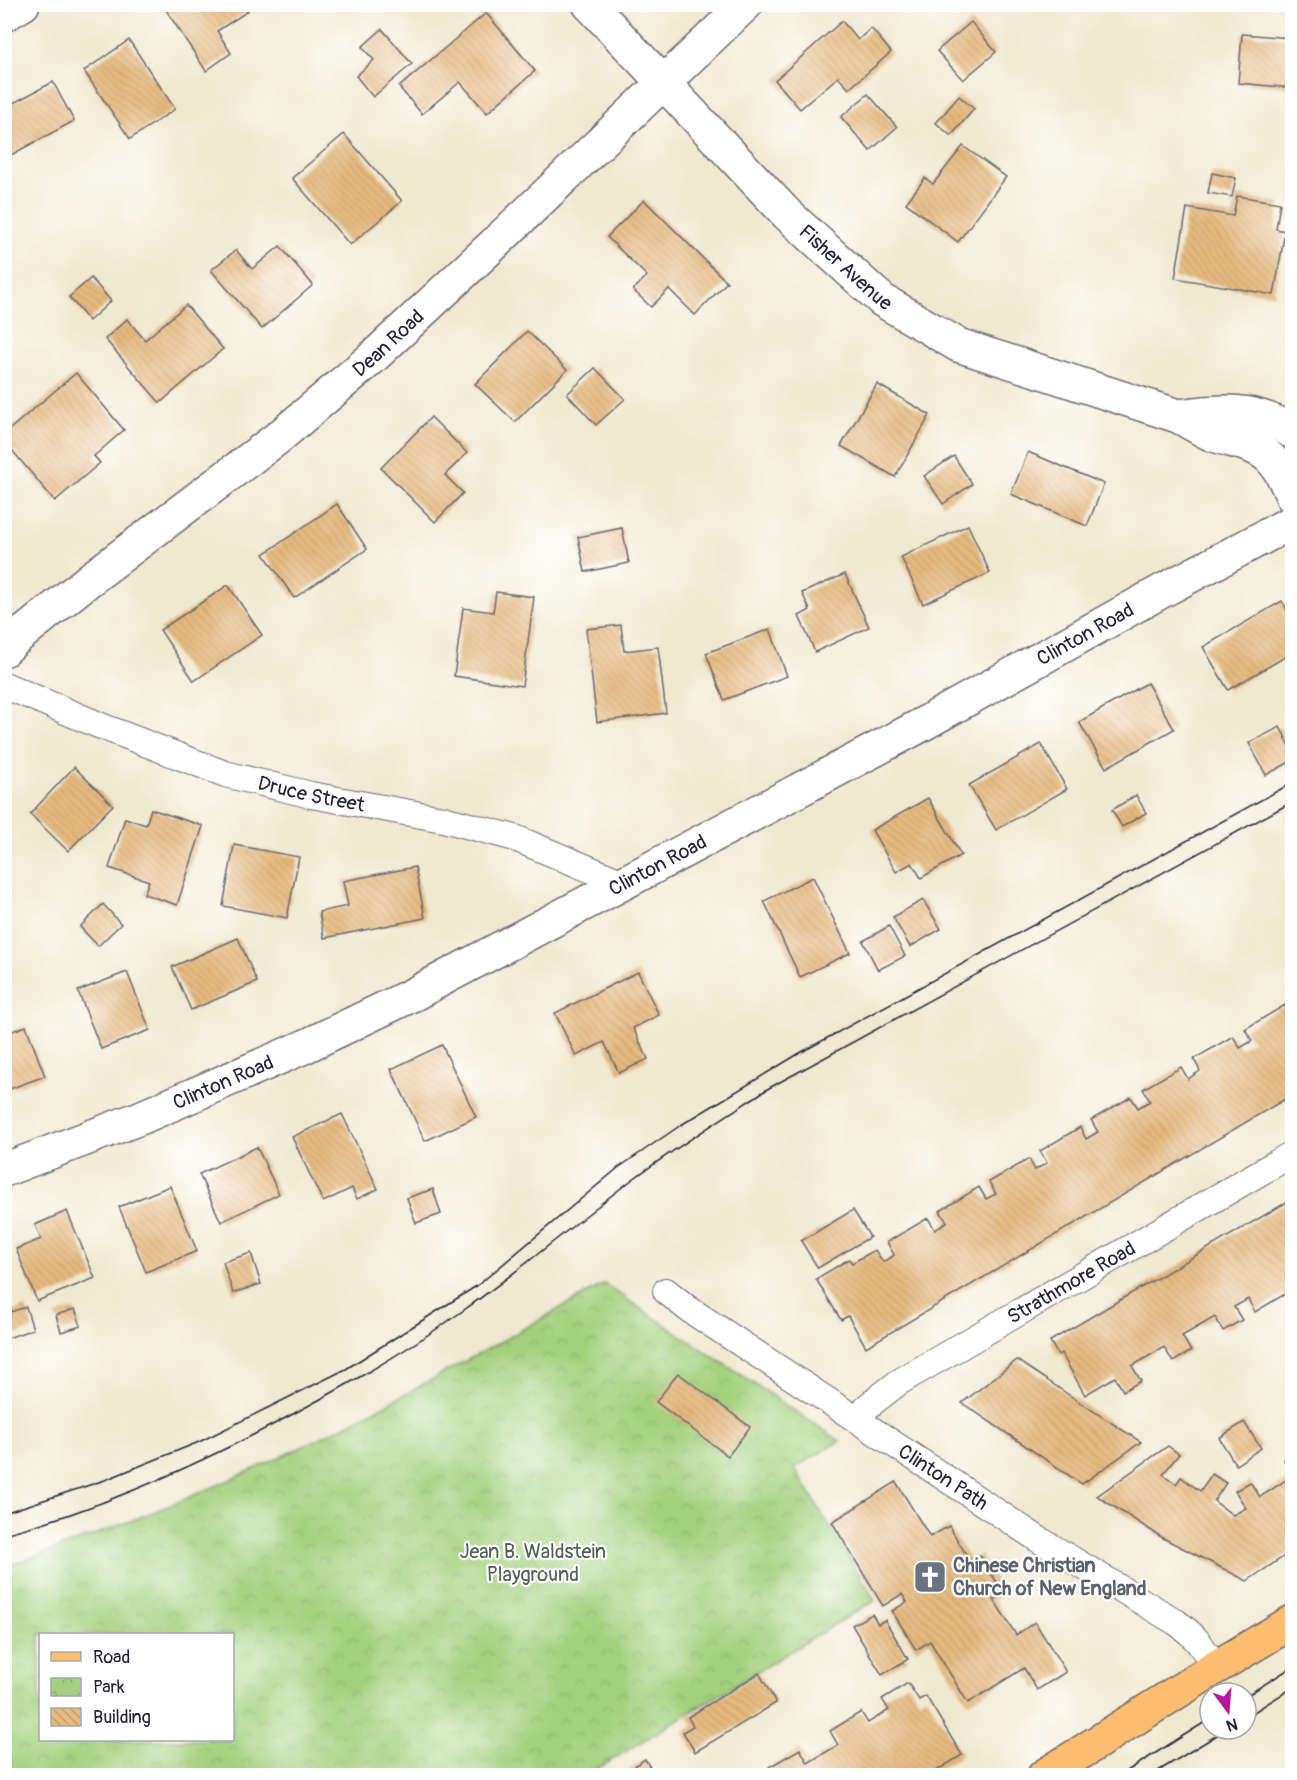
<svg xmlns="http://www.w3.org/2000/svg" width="1297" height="1780" font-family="Pangolin,sans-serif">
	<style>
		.park { fill: url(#park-crowns); stroke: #62795c; stroke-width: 1.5; fill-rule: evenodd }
		.building { fill: url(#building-back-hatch) }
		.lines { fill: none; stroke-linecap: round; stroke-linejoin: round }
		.minor-casing { stroke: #6a676f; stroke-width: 28 }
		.tertiary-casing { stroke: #6a676f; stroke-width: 36 }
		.primary-casing { stroke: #6a676f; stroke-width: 36 }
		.minor { stroke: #fff; stroke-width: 26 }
		.tertiary { stroke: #fff; stroke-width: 33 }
		.primary { stroke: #fcbd6f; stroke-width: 33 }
		.tram { stroke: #22223b; stroke-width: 1.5 }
		.labels { text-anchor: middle; stroke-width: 4.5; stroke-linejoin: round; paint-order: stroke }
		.street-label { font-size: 20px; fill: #22223b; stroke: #fff }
		.park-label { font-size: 20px; fill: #4f5f52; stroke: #fff }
		.worship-label { font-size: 20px; font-weight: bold; fill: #5b616d; stroke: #fff; text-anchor: start }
	</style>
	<defs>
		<pattern id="park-crowns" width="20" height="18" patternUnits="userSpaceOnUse" patternTransform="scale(1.5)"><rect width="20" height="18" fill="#a3d07c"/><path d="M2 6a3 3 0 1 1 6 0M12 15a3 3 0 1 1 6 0" fill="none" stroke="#8cb26c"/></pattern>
		<pattern id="building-back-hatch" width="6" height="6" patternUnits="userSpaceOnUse" patternTransform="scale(1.5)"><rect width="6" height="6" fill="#e6b97e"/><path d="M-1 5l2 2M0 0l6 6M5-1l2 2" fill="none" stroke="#c59f6e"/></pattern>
	</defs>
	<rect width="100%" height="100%" fill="#fff"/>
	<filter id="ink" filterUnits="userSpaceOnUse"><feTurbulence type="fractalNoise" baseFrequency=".0167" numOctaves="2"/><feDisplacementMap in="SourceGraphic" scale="12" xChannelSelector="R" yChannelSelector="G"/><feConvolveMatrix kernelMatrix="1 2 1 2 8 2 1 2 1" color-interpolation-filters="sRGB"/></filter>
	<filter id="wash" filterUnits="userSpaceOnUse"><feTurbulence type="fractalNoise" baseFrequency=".008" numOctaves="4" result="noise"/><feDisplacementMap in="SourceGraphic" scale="24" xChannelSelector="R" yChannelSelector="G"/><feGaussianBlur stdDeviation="1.35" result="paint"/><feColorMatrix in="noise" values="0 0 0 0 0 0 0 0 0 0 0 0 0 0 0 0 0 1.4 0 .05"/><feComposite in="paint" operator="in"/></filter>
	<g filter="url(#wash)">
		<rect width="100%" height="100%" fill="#f0e8cf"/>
		<path class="park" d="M 604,1284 L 840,1441 L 794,1468 L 875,1600 L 587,1775 L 5,1776 L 4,1567 C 102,1534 198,1496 291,1452 C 398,1401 501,1341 604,1284 ZM 40,1634 L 232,1634 L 232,1740 L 40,1740 Z"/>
		<g id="blocks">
			<g class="building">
				<path d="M 174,4 L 244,4 L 248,11 L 217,31 L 231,53 L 206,71 L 166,10 Z"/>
				<path d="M 486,13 L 535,71 L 487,113 L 460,82 L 422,114 L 399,87 Z"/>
				<path d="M 842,21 L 858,40 L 871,28 L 891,52 L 849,89 L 838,77 L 800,109 L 775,80 Z"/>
				<path d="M 971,22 L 996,52 L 963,80 L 937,51 Z"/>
				<path d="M 382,29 L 412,64 L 373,97 L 356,76 L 374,60 L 362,47 Z"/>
				<path d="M 1242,34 L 1292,38 L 1292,88 L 1238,83 Z"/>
				<path d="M 129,40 L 175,109 L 130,139 L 84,71 Z"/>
				<path d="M 53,82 L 74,121 L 9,156 L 4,148 L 4,108 Z"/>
				<path d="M 868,94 L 897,127 L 870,151 L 841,117 Z"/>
				<path d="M 959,96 L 974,109 L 951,136 L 936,123 Z"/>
				<path d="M 344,134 L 402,201 L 350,245 L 292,178 Z"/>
				<path d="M 963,146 L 1006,177 L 958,242 L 906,203 L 925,178 L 933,184 Z"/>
				<path d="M 1212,173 L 1236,178 L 1232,197 L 1208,193 Z"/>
				<path d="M 1237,196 L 1280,203 L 1276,229 L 1285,231 L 1274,295 L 1175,278 L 1187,208 L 1233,216 Z"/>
				<path d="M 644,200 L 727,282 L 695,315 L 669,289 L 651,307 L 633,290 L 647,276 L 607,237 Z"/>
				<path d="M 280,246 L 313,285 L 262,329 L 211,270 L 236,250 L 252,269 Z"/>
				<path d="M 91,278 L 111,301 L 89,321 L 69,297 Z"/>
				<path d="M 186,305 L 223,349 L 160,403 L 105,339 L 127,319 L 145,340 Z"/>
				<path d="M 527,331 L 567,370 L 515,422 L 475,384 Z"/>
				<path d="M 595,368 L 625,399 L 596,425 L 567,394 Z"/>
				<path d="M 76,373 L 124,430 L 94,456 L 100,463 L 55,501 L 4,441 L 4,434 Z"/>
				<path d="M 877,384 L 930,415 L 895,477 L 841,446 Z"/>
				<path d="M 431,417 L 467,453 L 445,475 L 463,493 L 435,522 L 381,468 Z"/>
				<path d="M 1028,452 L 1104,484 L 1087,526 L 1011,494 Z"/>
				<path d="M 954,456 L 972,484 L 943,504 L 924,476 Z"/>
				<path d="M 337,504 L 367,549 L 294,598 L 264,554 Z"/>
				<path d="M 968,525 L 990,573 L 923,604 L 901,557 Z"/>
				<path d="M 622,528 L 629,563 L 585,572 L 578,537 Z"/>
				<path d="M 845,574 L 869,627 L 815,652 L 799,616 L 810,610 L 802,593 Z"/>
				<path d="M 228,585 L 262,635 L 194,681 L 160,630 Z"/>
				<path d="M 496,592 L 534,597 L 522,686 L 454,676 L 463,608 L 493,612 Z"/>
				<path d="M 1282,601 L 1292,619 L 1292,653 L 1228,690 L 1203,647 Z"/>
				<path d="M 621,625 L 624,651 L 658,647 L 666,713 L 597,722 L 586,629 Z"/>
				<path d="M 770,629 L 787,676 L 724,700 L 706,653 Z"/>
				<path d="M 1147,683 L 1174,729 L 1106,768 L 1079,722 Z"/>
				<path d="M 1280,727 L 1292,750 L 1292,761 L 1266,775 L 1249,743 Z"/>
				<path d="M 1041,744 L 1067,789 L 996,830 L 969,785 Z"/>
				<path d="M 74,767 L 113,805 L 68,851 L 30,814 Z"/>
				<path d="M 1136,795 L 1146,813 L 1122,827 L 1112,810 Z"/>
				<path d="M 928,798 L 961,855 L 921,878 L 912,863 L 896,872 L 872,830 Z"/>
				<path d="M 151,809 L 203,826 L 177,905 L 144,894 L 149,881 L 109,868 L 125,818 L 146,825 Z"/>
				<path d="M 234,845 L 299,857 L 287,918 L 223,906 Z"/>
				<path d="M 415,867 L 425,918 L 324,938 L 319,912 L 348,906 L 343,881 Z"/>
				<path d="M 813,877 L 850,953 L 800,977 L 764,901 Z"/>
				<path d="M 923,900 L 941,929 L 910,947 L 893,917 Z"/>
				<path d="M 103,904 L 121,924 L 98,946 L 80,927 Z"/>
				<path d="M 889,926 L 905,956 L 878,970 L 863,941 Z"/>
				<path d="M 238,938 L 257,982 L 191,1010 L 172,967 Z"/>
				<path d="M 127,972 L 150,1030 L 101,1049 L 78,991 Z"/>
				<path d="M 638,972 L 659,1015 L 633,1028 L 648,1059 L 619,1073 L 604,1042 L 576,1056 L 555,1013 Z"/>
				<path d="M 1285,1005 L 1292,1016 L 1292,1095 L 866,1347 L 848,1316 L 841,1320 L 816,1279 L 849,1259 L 852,1263 L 875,1250 L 883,1262 L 890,1258 L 894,1255 L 887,1242 L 928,1218 L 935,1230 L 947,1222 L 940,1211 L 979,1187 L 986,1199 L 996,1194 L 989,1182 L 1029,1159 L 1035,1170 L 1047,1163 L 1040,1151 L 1080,1127 L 1086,1139 L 1098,1132 L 1091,1120 L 1131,1097 L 1138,1108 L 1150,1101 L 1143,1089 L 1181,1067 L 1188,1079 L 1200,1071 L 1194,1059 L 1233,1036 L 1240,1048 L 1252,1041 L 1245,1029 Z"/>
				<path d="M 26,1026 L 45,1076 L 4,1091 L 4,1034 Z"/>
				<path d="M 442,1045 L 476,1117 L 425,1141 L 391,1069 Z"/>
				<path d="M 342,1114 L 378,1189 L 357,1199 L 352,1188 L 323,1202 L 292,1137 Z"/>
				<path d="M 257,1147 L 279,1194 L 221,1222 L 199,1174 Z"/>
				<path d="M 170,1186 L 197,1251 L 146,1272 L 119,1207 Z"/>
				<path d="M 433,1189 L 441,1214 L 416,1223 L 407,1198 Z"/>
				<path d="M 1292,1199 L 1292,1273 L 1286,1277 L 1292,1290 L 1255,1312 L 1248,1299 L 1234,1307 L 1242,1320 L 1223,1331 L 1215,1317 L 1182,1336 L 1191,1351 L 1173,1362 L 1164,1347 L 1132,1366 L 1141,1381 L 1123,1391 L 1115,1377 L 1085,1395 L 1061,1353 L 1058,1355 L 1050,1341 Z"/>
				<path d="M 853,1210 L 870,1237 L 818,1268 L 801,1241 Z"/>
				<path d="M 67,1211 L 95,1278 L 37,1301 L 16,1249 L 41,1239 L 35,1225 Z"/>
				<path d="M 251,1253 L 261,1284 L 233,1293 L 223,1262 Z"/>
				<path d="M 26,1307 L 33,1329 L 5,1339 L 4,1314 Z"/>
				<path d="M 75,1309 L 81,1326 L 61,1332 L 56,1315 Z"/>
				<path d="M 1017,1360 L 1075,1399 L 1141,1442 L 1082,1484 L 962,1403 Z"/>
				<path d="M 678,1373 L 750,1427 L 728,1456 L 656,1402 Z"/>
				<path d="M 1244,1422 L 1261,1448 L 1236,1465 L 1219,1438 Z"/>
				<path d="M 1168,1446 L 1179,1454 L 1163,1474 L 1176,1484 L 1181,1477 L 1200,1491 L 1212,1474 L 1226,1483 L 1214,1501 L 1233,1515 L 1246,1508 L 1235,1491 L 1250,1482 L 1260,1497 L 1292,1476 L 1292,1551 L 1247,1581 L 1163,1538 L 1097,1496 Z"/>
				<path d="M 1292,1455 L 1292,1473 L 1284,1460 Z"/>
				<path d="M 896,1482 L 930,1537 L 949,1526 L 970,1561 L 980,1555 L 1004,1594 L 994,1600 L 1016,1635 L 1035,1622 L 1066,1672 L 1037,1690 L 1024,1668 L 968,1703 L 930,1641 L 916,1650 L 892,1611 L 907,1602 L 902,1594 L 883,1606 L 832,1522 Z"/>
				<path d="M 872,1614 L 878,1624 L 885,1620 L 908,1659 L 882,1675 L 852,1625 Z"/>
				<path d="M 759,1673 L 776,1703 L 695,1752 L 683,1732 L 693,1726 L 688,1717 Z"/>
				<path d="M 908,1683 L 919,1700 L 926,1696 L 962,1755 L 928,1776 L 775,1776 L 769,1767 L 800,1749 L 808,1763 L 838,1745 L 830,1731 L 861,1712 L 868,1723 L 889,1710 L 882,1699 Z"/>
				<path d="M 645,1759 L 655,1776 L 631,1776 L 628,1770 Z"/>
			</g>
		</g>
	</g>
	<g filter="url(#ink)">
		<use href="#blocks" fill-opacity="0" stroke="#6a676f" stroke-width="1.5"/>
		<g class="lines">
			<g class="minor-casing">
				<g id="minor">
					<path id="s1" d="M 4,685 L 101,726 L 225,774 L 311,795 L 443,819 L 515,838 L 623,883"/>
					<path id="s2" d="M 666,1291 L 687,1308 L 1038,1539 L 1176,1622 C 1197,1637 1203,1647 1215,1668"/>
					<path id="s3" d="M 857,1420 L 868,1406 L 899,1382 L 1292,1154"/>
				</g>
			</g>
			<g class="tertiary-casing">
				<g id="tertiary">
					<path id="s4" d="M 589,4 L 787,214 L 882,300 L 958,345 L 1178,416 C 1189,422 1200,429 1211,434 C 1232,442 1255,443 1271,459 C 1281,469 1287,484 1292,496"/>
					<path d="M 4,15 L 23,4"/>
					<path d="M 1178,416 C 1220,410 1256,407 1292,432"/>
					<path id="s5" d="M 4,650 L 18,637 L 89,580 L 279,437 L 371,359 L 489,249 L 746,4"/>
					<path id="s6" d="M 4,1170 L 140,1118 L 306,1046 L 414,994 L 914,729 L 1162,591 L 1292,522"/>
				</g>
			</g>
			<g class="primary-casing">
				<path id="primary" d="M 1044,1776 L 1215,1668 L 1292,1622"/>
			</g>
			<use href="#minor" class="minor"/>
			<use href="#tertiary" class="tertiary"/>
			<use href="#primary" class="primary"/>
			<g class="tram">
				<path d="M 4,1513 L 105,1480 L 199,1442 L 346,1369 L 478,1285 L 618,1168 L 681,1125 L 800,1053 L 1292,783"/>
				<path d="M 4,1534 C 93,1511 176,1474 257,1433 C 328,1396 399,1357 464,1310 C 522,1269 576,1222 633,1179 C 677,1147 723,1118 769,1088 L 1292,802"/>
				<path d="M 1246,1696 L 1292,1667"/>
				<path d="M 1246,1717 L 1292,1688"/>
				<path d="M 1119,1776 L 1210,1719"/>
				<path d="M 1150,1776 L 1227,1729"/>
			</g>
		</g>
	</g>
	<defs>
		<g id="church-square" transform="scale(1.725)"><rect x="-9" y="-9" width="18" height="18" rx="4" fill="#6b7280" stroke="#fff"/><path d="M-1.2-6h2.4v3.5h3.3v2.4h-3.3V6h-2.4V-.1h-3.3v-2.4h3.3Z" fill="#fff"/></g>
	</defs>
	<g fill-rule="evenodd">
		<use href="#church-square" x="930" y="1577"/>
	</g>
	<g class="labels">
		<g class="street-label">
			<text dy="7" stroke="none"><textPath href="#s4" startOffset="368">Fisher Avenue</textPath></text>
			<text dy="7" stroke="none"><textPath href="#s5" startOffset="492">Dean Road</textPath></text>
			<text dy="7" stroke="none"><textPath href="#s6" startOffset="1208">Clinton Road</textPath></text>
			<text dy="7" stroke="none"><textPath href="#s1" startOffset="327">Druce Street</textPath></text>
			<text dy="7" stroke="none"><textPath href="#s6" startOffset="722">Clinton Road</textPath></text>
			<text dy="7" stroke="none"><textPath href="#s6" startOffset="236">Clinton Road</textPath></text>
			<text dy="7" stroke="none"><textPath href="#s3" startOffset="256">Strathmore Road</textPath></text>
			<text dy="7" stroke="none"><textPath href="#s2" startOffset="334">Clinton Path</textPath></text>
		</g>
		<g class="park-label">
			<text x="533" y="1558">Jean B. Waldstein<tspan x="533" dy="23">Playground</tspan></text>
		</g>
		<g class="worship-label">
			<text x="953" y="1572">Chinese Christian<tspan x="953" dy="23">Church of New England</tspan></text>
		</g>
	</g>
	<rect width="1297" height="1780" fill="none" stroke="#fff" stroke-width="24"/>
	<rect x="39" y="1633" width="195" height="108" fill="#ffffff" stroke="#a7a7b1" stroke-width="1.5"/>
	<rect x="51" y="1652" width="30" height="9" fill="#fcbd6f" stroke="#a7a7b1" stroke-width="1.5"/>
	<text x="93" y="1663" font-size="18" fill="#22223b">Road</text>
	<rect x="51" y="1678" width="30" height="18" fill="url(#park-crowns)" stroke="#a7a7b1" stroke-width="1.5"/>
	<text x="93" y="1693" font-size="18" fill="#22223b">Park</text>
	<rect x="51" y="1708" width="30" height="18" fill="url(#building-back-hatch)" stroke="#a7a7b1" stroke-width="1.5"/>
	<text x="93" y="1723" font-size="18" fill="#22223b">Building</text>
	<g transform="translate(1228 1711) rotate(164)"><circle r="28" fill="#ffffff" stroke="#a7a7b1" stroke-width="1.5"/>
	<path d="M0-4.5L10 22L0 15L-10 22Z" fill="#b5179e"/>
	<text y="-9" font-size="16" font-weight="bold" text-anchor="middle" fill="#22223b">N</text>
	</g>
</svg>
